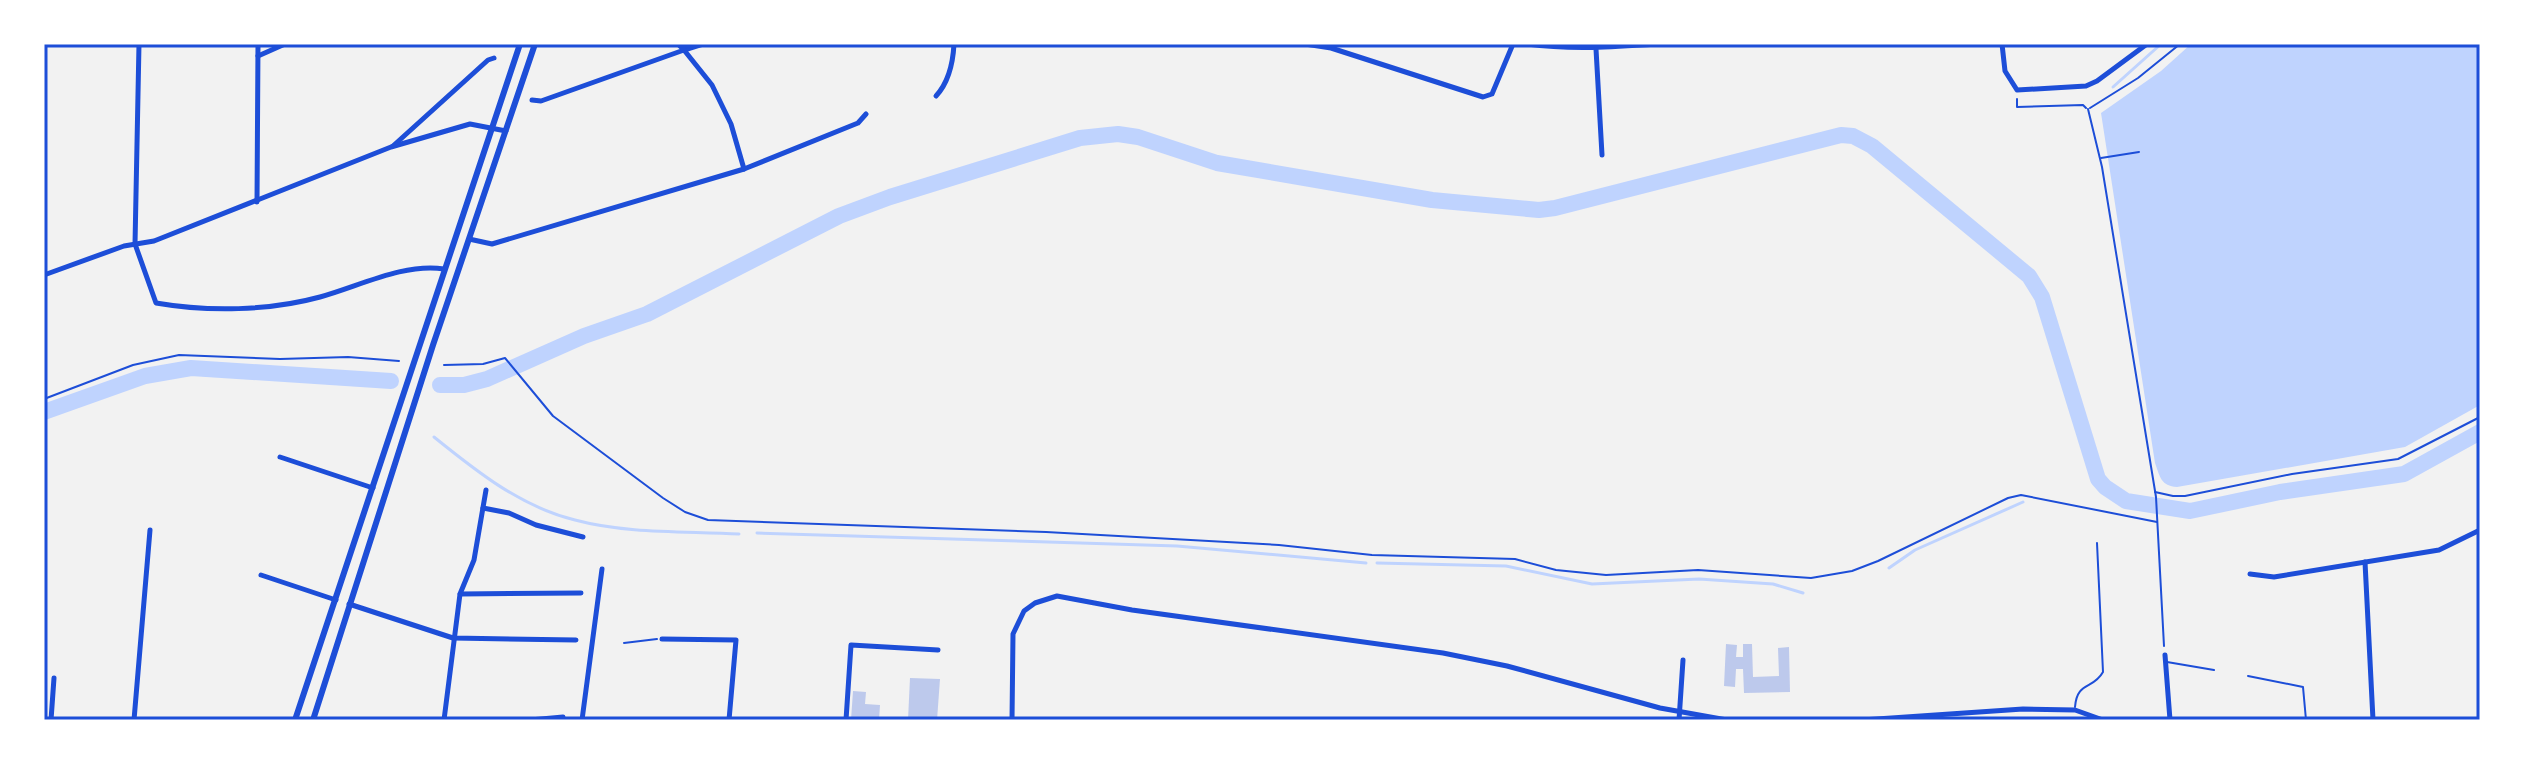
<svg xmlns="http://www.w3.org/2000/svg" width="2524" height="764" font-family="Lora,serif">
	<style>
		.water { fill: #bfd3fe }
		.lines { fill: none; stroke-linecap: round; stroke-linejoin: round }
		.stream { stroke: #bfd3fe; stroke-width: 3 }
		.river { stroke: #bfd3fe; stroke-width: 16 }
		.building { fill: #bdc9ec }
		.path { stroke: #1d4ed8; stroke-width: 2 }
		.service { stroke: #1d4ed8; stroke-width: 2 }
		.minor { stroke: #1d4ed8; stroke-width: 5 }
		.tertiary { stroke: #1d4ed8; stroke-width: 6 }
		.neatline { fill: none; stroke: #1d4ed8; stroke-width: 3 }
	</style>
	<rect width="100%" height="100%" fill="#f2f2f2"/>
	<path class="water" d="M 2191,44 L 2480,44 L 2480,405 L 2405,447 L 2177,487 C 2161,486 2160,477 2155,463 L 2101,113 L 2161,71 Z"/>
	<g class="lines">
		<g class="stream">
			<path d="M 2113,87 L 2161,44"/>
			<path d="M 434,437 C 476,471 521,507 575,520 C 627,534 686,531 739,534"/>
			<path d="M 757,533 L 1177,546 L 1366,563"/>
			<path d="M 1377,563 L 1506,566 L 1592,584 L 1699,579 L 1773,584 L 1803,593"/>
			<path d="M 1889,568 L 1915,550 L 2023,502"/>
		</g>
		<g class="river">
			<path d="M 440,385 L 464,385 L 487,379 L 584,336 L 647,314 L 839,216 L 890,197 L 1080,138 L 1118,134 L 1138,137 L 1217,163 L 1432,200 L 1539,210 L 1555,208 L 1841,135 L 1853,136 L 1872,146 L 2029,276 L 2042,297 L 2098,479 L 2105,487 L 2126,501 L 2190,511 L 2280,492 L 2404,474 L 2480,432"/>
			<path d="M 44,412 L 145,376 L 191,368 L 391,381"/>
		</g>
	</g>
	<g class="building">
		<path d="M 1726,644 L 1737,645 L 1736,657 L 1743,657 L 1743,644 L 1752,644 L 1753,677 L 1779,676 L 1778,648 L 1789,647 L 1790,692 L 1744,693 L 1743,669 L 1736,669 L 1735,687 L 1724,686 Z"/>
		<path d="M 910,678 L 940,679 L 937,720 L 908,720 Z"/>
		<path d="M 853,691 L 866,692 L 865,704 L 880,705 L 879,720 L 851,720 Z"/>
	</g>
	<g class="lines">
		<g class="path">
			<path d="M 2017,99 L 2017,107 L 2083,105 L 2086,108"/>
			<path d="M 2090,108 L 2138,78 L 2180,44"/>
			<path d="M 2088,109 L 2102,167 L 2156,497 L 2164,646"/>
			<path d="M 2101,158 L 2139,152"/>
			<path d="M 444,365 L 483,364 L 505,358 L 553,416 L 663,498 L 685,512 L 708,520 L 1046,532 L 1279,545 L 1372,555 L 1515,559 L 1556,570 L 1606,575 L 1698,570 L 1811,578 L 1852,571 L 1878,561 L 2008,498 L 2021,495 L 2157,522"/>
			<path d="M 44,399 L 133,365 L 179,355 L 280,359 L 348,357 L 399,361"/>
			<path d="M 2155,492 L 2173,496 L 2185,496 L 2292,474 L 2398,459 L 2480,417"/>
			<path d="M 624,643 L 657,639"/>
		</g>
		<g class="service">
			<path d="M 2167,662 L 2214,670"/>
			<path d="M 2248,676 L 2303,687 L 2306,720"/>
			<path d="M 2075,707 C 2077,681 2093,690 2103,672 L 2097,543"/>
		</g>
		<g class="minor">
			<path d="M 139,44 L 135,244 L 156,303 C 208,312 269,311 320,297 C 360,286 403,263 444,269"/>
			<path d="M 703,44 L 684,50 L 712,85 L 731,124 L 744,169"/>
			<path d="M 1305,44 L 1331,48 L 1483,97 L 1492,94 L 1513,44"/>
			<path d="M 1527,44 C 1571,50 1614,47 1658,44"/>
			<path d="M 2002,44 L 2005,71 L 2017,90 L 2086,86 L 2097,81 L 2147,44"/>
			<path d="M 1596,49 L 1602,155"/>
			<path d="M 258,56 L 285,44"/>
			<path d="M 936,96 C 949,82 953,63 954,44"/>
			<path d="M 532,100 L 541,101 L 684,50 L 678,44"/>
			<path d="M 393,146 L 488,60 L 494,58"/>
			<path d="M 257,202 L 258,44"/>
			<path d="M 469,239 L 492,244 L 744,169 L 858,123 L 866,114"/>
			<path d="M 44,275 L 124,246 L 154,241 L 391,147 L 470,124 L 506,131"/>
			<path d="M 280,457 L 373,488"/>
			<path d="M 483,508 L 509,513 L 536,525 L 583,537"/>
			<path d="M 2365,562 L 2373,720"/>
			<path d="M 2250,574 L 2274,577 L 2439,550 L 2480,530"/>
			<path d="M 261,575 L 336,600"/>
			<path d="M 460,594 L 581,593"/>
			<path d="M 349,604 L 453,638 L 576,640"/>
			<path d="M 662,639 L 736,640 L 729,720"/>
			<path d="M 2165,655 L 2170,720"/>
			<path d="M 51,720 L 54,678"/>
			<path d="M 134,720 L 150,530"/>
			<path d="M 444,720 L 460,594 L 474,560 L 486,490"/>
			<path d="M 530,720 L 563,717"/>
			<path d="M 582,720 L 602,569"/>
			<path d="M 846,720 L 851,645 L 938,650"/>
			<path d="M 1012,720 L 1013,634 L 1024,611 L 1035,603 L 1057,596 L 1132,610 L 1443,653 L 1507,666 L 1660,708 L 1727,720"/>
			<path d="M 1679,720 L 1683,660"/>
			<path d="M 1862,720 L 2023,709 L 2075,710 L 2103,720"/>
		</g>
		<g class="tertiary">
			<path d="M 295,720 L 520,44"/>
			<path d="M 313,720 L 433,345 L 535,44"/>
		</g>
	</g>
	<rect width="2524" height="764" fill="none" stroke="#ffffff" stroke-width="92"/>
	<rect x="46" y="46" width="2432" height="672" class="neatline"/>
</svg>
